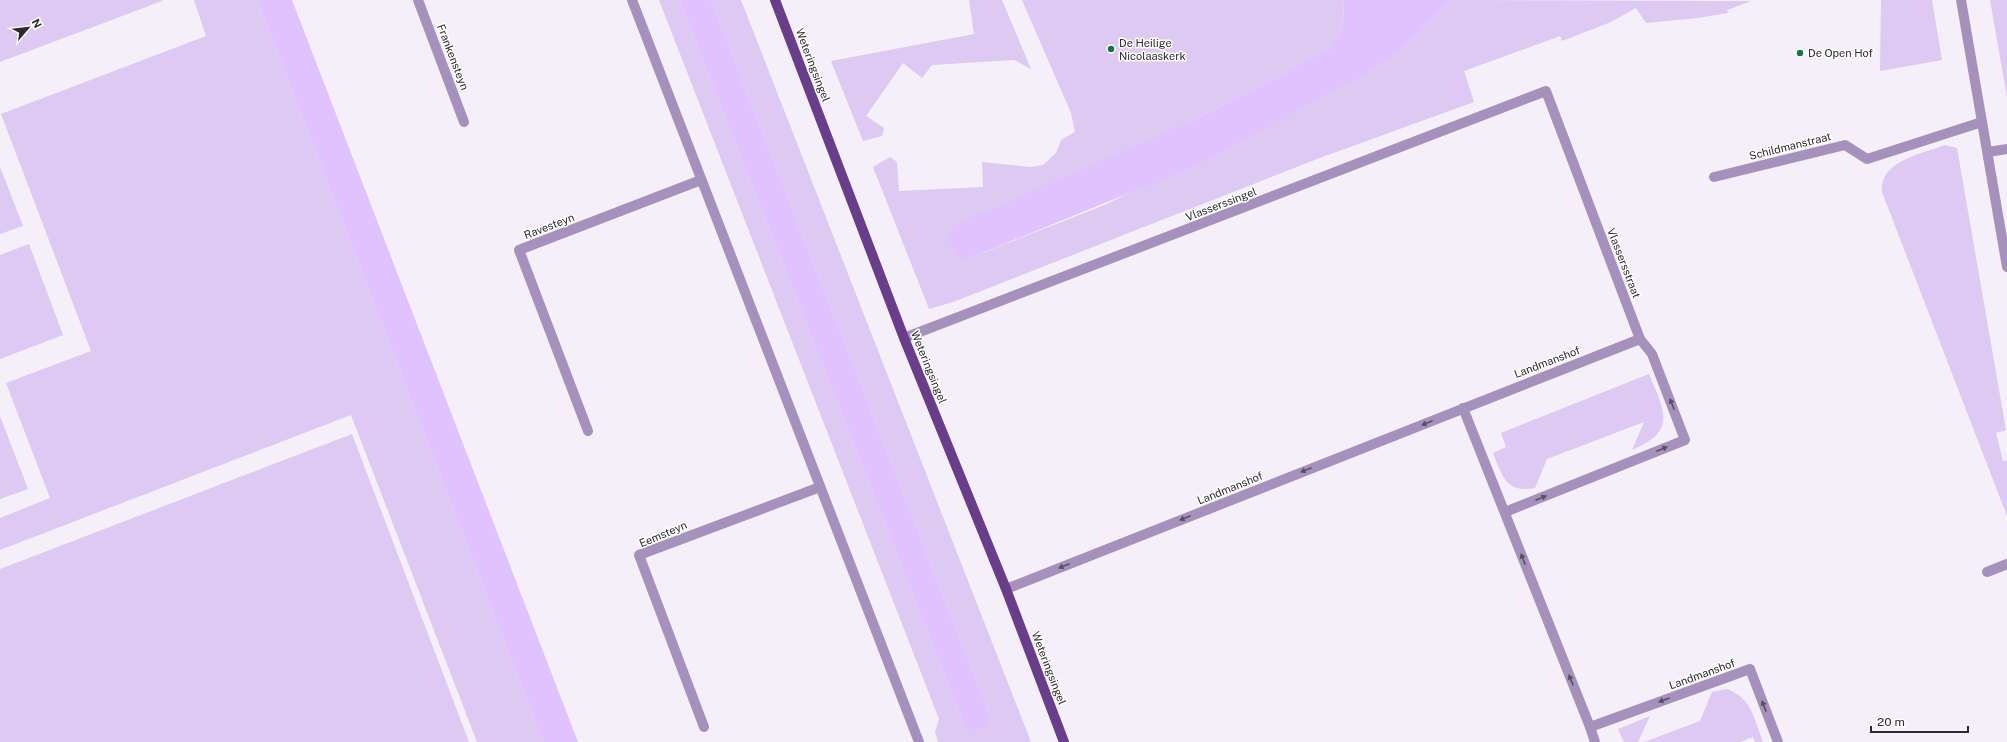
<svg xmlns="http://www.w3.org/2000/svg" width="2007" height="742" font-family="'Public Sans',sans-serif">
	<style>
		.green { fill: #ddc9f1 }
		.water { fill: #e0c2fe }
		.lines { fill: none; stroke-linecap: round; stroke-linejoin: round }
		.minor { stroke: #a691bc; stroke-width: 10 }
		.major { stroke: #683e8a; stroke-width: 10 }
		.oneway { fill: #574e60 }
		.poi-dot { fill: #177449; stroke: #fff; stroke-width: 1.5 }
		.labels { text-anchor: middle; stroke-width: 3; stroke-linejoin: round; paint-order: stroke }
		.poi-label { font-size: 11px; fill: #2c2a2e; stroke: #fff; text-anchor: start }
		.street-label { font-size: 11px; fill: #2c2a2e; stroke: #fff }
	</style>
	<rect width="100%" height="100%" fill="#f4eff8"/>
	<g class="green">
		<path d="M 0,0 L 162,0 L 162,1 L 0,62 Z"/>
		<path d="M 194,0 L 257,0 L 543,742 L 477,742 L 351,415 L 0,550 L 0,518 L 50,498 L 6,383 L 91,351 L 1,114 L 206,36 Z"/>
		<path d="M 659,0 L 679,0 L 964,725 L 989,719 L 989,713 L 711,0 L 741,0 L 1031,742 L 938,742 L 935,732 L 939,719 Z"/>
		<path d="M 969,0 L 1002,0 L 1031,69 L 1014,60 L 932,65 L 922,78 L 903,63 L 866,116 L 884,128 L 882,136 L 863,141 L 831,61 L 974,34 Z"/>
		<path d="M 1022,0 L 1343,0 C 1345,25 1343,30 1327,50 L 1194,120 L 970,258 L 1107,204 L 1383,64 L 1411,41 L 1450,0 L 1751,1 L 1727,10 L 1728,13 L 1698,18 L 1646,23 L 1636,8 L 1611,22 L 1562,41 L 1560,36 L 1464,71 L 1474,102 L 1317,159 L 953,302 L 929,309 L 873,167 L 890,157 L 897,162 L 899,191 L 983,187 L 982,162 L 1030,167 L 1043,165 L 1056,153 L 1061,140 L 1075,132 L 1071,113 Z"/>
		<path d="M 1881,0 L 1932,0 L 1942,60 L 1880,71 Z"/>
		<path d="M 1990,0 L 2007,0 L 2007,97 Z"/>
		<path d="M 1945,145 L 1957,148 L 2006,430 L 1996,433 L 2003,461 L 2007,460 L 2007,516 L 1882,192 C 1879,161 1922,154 1945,145 Z"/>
		<path d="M 0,167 L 23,226 L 0,234 Z"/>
		<path d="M 29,244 L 63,335 L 0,359 L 0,255 Z"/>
		<path d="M 1649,374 C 1664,411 1678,431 1632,450 L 1644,422 L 1547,459 L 1535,488 C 1506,494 1502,475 1493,453 L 1506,447 L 1501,433 Z"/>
		<path d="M 0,416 L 28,489 L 0,499 Z"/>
		<path d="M 352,434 L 469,742 L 0,742 L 0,569 Z"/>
		<path d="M 1727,689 C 1752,698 1754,719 1763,742 L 1755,742 L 1753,737 L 1740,742 L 1644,742 L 1700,721 L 1712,692 Z"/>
		<path d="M 1650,716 L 1638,742 L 1624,742 L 1618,729 Z"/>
	</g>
	<g class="water">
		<path d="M 257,0 L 292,0 L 578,742 L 543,742 Z"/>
		<path d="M 679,0 L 711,0 L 989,713 C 990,725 984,727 974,731 L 964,725 Z"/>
		<path d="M 1343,0 L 1450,0 L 1411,41 L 1383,64 L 1195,166 L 970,258 L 961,258 L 948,241 L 953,226 L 1194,120 L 1327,50 C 1343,30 1345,25 1343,0 Z"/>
	</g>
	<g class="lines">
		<g class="minor">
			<path d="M 418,0 L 464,122"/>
			<path d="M 632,0 L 919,742"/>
			<path d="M 1961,0 L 2007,267"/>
			<path d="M 1988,152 L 2007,149"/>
			<path d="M 1714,177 L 1845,145 L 1867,159 L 1982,122"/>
			<path d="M 904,338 L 1546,91 L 1640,339 L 1652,354 L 1685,440 L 1505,512"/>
			<path d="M 1463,408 L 1590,727 L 1750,669 L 1778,742"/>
			<path d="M 588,431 L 519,250 L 701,180"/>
			<path d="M 1987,572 L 2007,564"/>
			<path d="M 1006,589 L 1640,339"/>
			<path d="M 704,727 L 639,555 L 820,487"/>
			<path d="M 1590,727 L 1595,742"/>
		</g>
		<path class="major" d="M 775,0 L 904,338 L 1006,589 L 1064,742"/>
	</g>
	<defs><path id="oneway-solid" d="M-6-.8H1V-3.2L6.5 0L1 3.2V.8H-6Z"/></defs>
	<g class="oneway">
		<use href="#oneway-solid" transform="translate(1672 404) rotate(-111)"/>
		<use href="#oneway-solid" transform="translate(1427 423) rotate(158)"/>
		<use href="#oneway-solid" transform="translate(1662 449) rotate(-22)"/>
		<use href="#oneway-solid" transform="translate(1306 470) rotate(158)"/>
		<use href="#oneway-solid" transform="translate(1541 498) rotate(-22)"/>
		<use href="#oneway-solid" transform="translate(1185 518) rotate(158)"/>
		<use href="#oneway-solid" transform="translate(1523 559) rotate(-111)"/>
		<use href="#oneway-solid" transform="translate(1064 566) rotate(158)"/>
		<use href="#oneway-solid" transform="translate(1571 680) rotate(-112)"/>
		<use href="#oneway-solid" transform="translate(1664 700) rotate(160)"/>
		<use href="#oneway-solid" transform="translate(1764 706) rotate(-111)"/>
	</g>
	<g class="poi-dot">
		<circle cx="1111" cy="49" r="4"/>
		<circle cx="1800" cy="53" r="4"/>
	</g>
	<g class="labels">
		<g class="poi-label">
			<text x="1119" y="47">De Heilige<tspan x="1119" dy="13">Nicolaaskerk</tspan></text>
			<text x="1808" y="57">De Open Hof</text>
		</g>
		<g class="street-label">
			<text transform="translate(453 57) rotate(69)" y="4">Frankensteyn</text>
			<text transform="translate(813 65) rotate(69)" y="4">Weteringsingel</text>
			<text transform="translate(1790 146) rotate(-14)" y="4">Schildmanstraat</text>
			<text transform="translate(1221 204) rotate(-21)" y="4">Vlasserssingel</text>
			<text transform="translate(549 226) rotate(-21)" y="4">Ravesteyn</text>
			<text transform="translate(1624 263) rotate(69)" y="4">Vlassersstraat</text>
			<text transform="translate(1547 362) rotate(-21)" y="4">Landmanshof</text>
			<text transform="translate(929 367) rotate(68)" y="4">Weteringsingel</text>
			<text transform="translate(1230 488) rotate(-22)" y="4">Landmanshof</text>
			<text transform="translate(663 534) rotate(-23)" y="4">Eemsteyn</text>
			<text transform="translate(1049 668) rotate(69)" y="4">Weteringsingel</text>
			<text transform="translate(1702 674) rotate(-20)" y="4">Landmanshof</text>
		</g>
	</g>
	<g transform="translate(28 28) rotate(62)" stroke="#ffffff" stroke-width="3" paint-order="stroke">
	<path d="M0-3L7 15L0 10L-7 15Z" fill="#2c2a2e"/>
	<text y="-6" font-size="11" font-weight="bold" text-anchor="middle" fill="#2c2a2e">N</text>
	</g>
	<path d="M1871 726v6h97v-6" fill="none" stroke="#2c2a2e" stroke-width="2"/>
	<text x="1877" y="726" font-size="12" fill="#2c2a2e" stroke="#ffffff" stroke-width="3" paint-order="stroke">20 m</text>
</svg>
